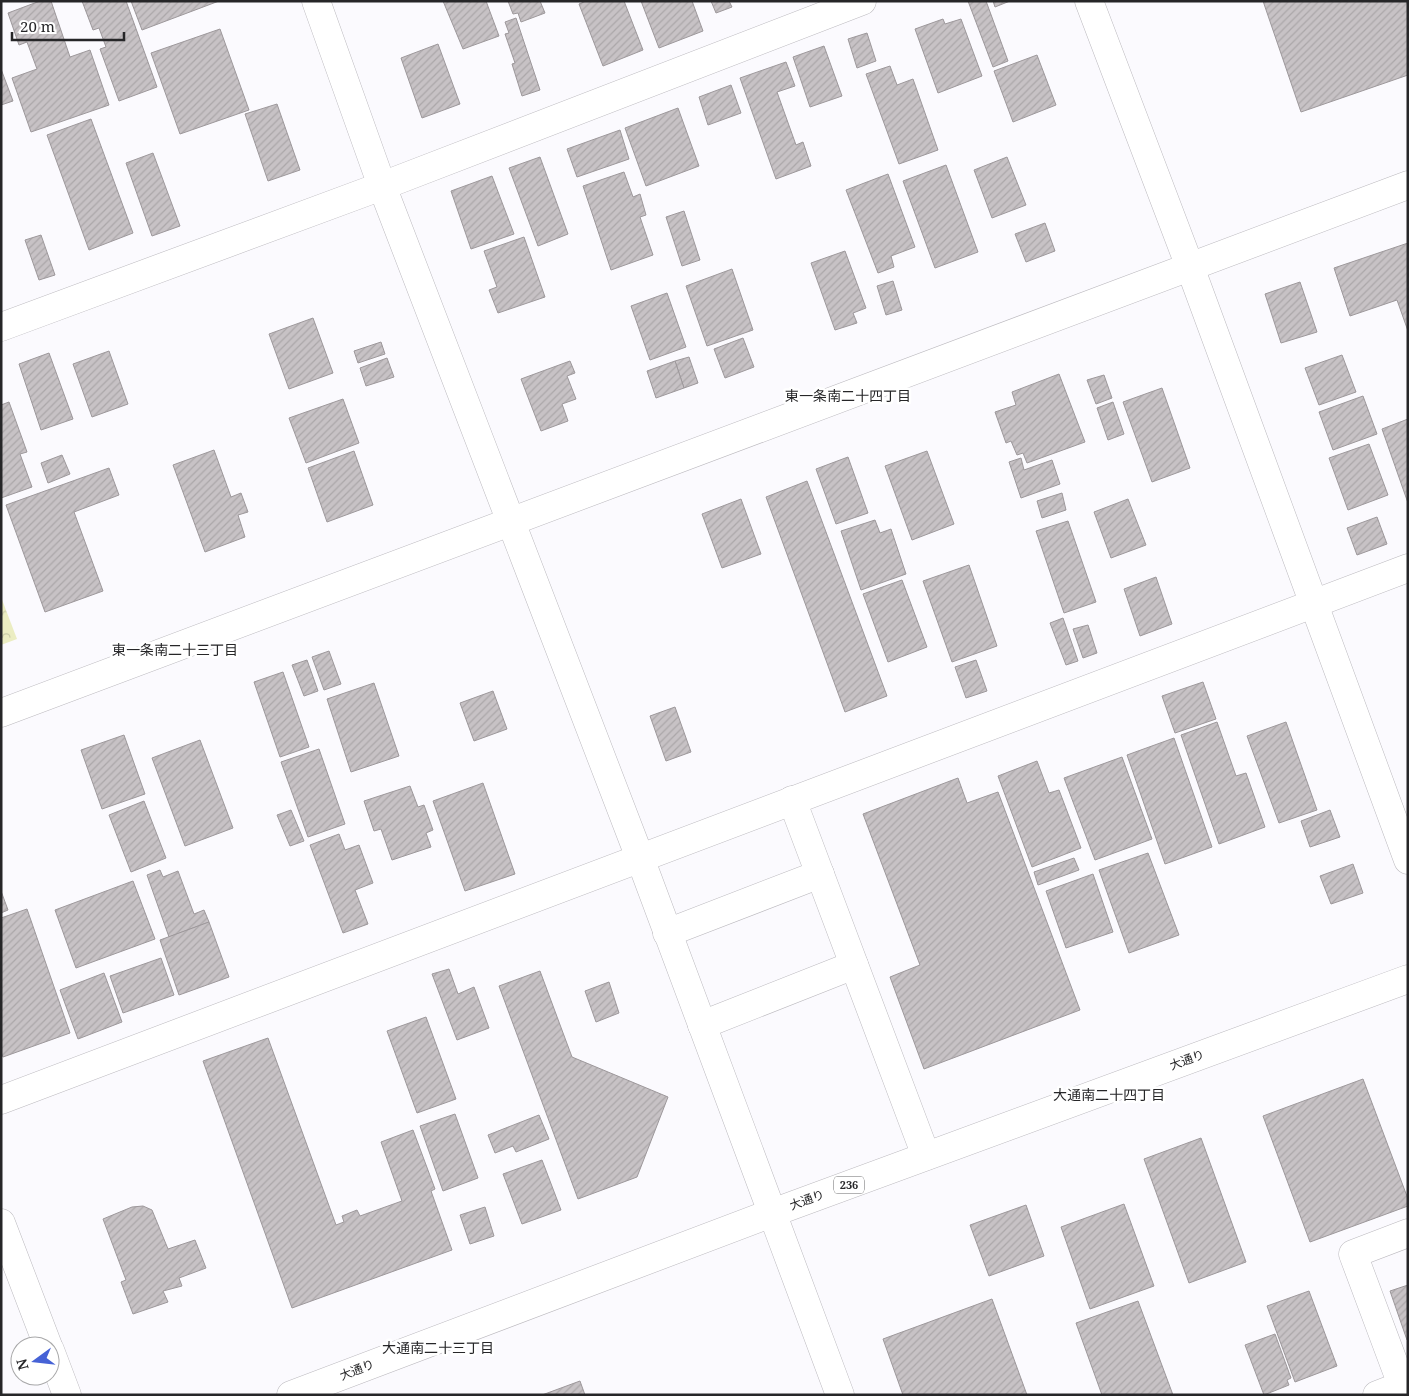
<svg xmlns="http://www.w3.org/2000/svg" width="1409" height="1396" font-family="'Noto Serif','Noto Sans JP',serif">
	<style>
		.forest { fill: url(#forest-crowns) }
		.building { fill: url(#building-hatch); stroke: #9d989b }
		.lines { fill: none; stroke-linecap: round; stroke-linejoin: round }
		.minor-casing { stroke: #bcbabf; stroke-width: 29 }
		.highway-casing { stroke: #bcbabf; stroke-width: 29 }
		.minor { stroke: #fff; stroke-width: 28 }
		.highway { stroke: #fff; stroke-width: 28 }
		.labels { text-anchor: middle; stroke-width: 5; stroke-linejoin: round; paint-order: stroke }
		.shield { fill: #fff; stroke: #676768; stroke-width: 1 }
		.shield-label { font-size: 11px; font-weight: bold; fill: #262628 }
		.street-label { font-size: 12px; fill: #262628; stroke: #fff }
		.neighbourhood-label { font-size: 14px; fill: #262628; stroke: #fff }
	</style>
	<defs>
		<pattern id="forest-crowns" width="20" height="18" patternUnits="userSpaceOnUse" patternTransform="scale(1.25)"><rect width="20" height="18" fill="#ebedc2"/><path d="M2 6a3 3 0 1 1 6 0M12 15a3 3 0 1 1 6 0" fill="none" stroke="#c9cba7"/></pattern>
		<pattern id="building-hatch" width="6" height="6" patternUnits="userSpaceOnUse" patternTransform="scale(1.25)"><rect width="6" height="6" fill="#c7c2c5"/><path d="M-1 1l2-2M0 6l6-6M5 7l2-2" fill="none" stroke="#aba7a9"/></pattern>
	</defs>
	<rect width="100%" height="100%" fill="#fbfafe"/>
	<path class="forest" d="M 1,597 L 17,639 L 1,645 Z"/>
	<g class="building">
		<path d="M 40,1 L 51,1 L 70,57 L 90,50 L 109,105 L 31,132 L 12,78 L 37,69 L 27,42 L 19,45 L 8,13 Z"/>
		<path d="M 82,1 L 126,1 L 157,87 L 119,101 L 100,49 L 106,47 L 99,28 L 93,30 Z"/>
		<path d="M 131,1 L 219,1 L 142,30 Z"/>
		<path d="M 443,1 L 486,1 L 499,36 L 463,49 Z"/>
		<path d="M 508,1 L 540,1 L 545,13 L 521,22 L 518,13 L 513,14 Z"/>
		<path d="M 586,1 L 624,1 L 643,50 L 603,66 L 579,4 Z"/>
		<path d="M 641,1 L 692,1 L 703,31 L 659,48 Z"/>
		<path d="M 711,1 L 729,1 L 732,7 L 716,13 Z"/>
		<path d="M 968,1 L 986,1 L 1008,61 L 993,67 Z"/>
		<path d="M 993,1 L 1010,1 L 995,7 Z"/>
		<path d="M 1263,1 L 1406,1 L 1408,6 L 1408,75 L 1301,112 Z"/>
		<path d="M 516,18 L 540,90 L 522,96 L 512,64 L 515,63 L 505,34 L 509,33 L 505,22 Z"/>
		<path d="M 943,19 L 945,24 L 961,19 L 982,76 L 938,93 L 915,29 Z"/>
		<path d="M 220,29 L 249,110 L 180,134 L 151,53 Z"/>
		<path d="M 867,33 L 876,61 L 857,68 L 848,39 Z"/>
		<path d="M 438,44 L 460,104 L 422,118 L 401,58 Z"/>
		<path d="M 824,46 L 842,96 L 810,107 L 793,57 Z"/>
		<path d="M 1037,55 L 1056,105 L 1013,122 L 994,71 Z"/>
		<path d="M 786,62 L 795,86 L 777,92 L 796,145 L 803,142 L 811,166 L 776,179 L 740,78 Z"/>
		<path d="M 890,66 L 897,85 L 913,79 L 938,150 L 899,164 L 866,74 Z"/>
		<path d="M 1,69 L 13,101 L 1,105 Z"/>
		<path d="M 731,85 L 741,113 L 708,125 L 699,97 Z"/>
		<path d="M 277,104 L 300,170 L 268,181 L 245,114 Z"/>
		<path d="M 678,108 L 699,166 L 646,186 L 625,128 Z"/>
		<path d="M 91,119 L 133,233 L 89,250 L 47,135 Z"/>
		<path d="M 620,130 L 629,159 L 577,177 L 567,149 Z"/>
		<path d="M 153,153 L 180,226 L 152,236 L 126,163 Z"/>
		<path d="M 540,157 L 568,234 L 538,246 L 509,168 Z"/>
		<path d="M 1007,157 L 1026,205 L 992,218 L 974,170 Z"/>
		<path d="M 946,165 L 978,252 L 935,268 L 903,181 Z"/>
		<path d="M 624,172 L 633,197 L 640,194 L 646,215 L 640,217 L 653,255 L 611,270 L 583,186 Z"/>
		<path d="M 888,174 L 915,247 L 891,256 L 894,267 L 878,273 L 846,190 Z"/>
		<path d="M 492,176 L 514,234 L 471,249 L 451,191 Z"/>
		<path d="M 684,211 L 700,260 L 682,266 L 666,217 Z"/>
		<path d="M 1045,223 L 1055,251 L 1026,262 L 1015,234 Z"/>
		<path d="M 41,235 L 55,275 L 39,280 L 25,240 Z"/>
		<path d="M 524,237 L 545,297 L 498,313 L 489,290 L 497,287 L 484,251 Z"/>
		<path d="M 1408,243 L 1408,331 L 1397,300 L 1350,316 L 1334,268 Z"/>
		<path d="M 845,251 L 866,308 L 853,313 L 857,323 L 835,330 L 811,263 Z"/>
		<path d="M 732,269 L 753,330 L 707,346 L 686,286 Z"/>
		<path d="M 893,281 L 902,310 L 886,315 L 877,286 Z"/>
		<path d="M 1300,282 L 1317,332 L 1281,343 L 1265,294 Z"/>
		<path d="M 667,293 L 686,347 L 650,360 L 631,306 Z"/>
		<path d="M 313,318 L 333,373 L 289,389 L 269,334 Z"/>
		<path d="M 743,338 L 754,367 L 725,378 L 714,349 Z"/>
		<path d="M 381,342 L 385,354 L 358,363 L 354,351 Z"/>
		<path d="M 109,351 L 128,404 L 92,417 L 73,364 Z"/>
		<path d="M 49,353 L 73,419 L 41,430 L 19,364 Z"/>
		<path d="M 1342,355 L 1356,392 L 1319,405 L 1305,368 Z"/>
		<path d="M 689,357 L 698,383 L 684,388 L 675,361 Z"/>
		<path d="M 387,358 L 394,377 L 366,386 L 360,368 Z"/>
		<path d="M 570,361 L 575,373 L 567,376 L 576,399 L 562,404 L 568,421 L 541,431 L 521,379 Z"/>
		<path d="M 675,361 L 684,388 L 656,398 L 647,371 Z"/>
		<path d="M 1059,374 L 1085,442 L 1027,463 L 1023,453 L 1017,455 L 1011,441 L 1006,443 L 995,412 L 1016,405 L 1012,392 Z"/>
		<path d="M 1104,375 L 1112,398 L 1096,404 L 1087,380 Z"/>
		<path d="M 1162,388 L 1190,468 L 1152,482 L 1123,402 Z"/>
		<path d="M 1363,396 L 1377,434 L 1333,450 L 1319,412 Z"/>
		<path d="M 343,399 L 359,443 L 306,463 L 289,418 Z"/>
		<path d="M 9,402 L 27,452 L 20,454 L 32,487 L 1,498 L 1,405 Z"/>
		<path d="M 1113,402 L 1124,434 L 1108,440 L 1097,408 Z"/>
		<path d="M 1408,419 L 1408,503 L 1382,429 Z"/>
		<path d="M 1369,444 L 1388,495 L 1348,510 L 1329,458 Z"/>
		<path d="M 214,450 L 231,497 L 241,493 L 248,512 L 238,515 L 245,537 L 205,552 L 173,465 Z"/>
		<path d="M 354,451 L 373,505 L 327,522 L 308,468 Z"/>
		<path d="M 927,451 L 954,524 L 912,540 L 885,466 Z"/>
		<path d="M 62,455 L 70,474 L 48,483 L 41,463 Z"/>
		<path d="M 848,457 L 868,513 L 836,524 L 816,469 Z"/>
		<path d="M 1021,458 L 1024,470 L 1052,460 L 1060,484 L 1021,498 L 1009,462 Z"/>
		<path d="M 109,468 L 119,495 L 74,512 L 103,591 L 45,612 L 6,505 Z"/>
		<path d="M 807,481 L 887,696 L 845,712 L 766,497 Z"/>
		<path d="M 1062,493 L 1066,510 L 1042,518 L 1037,501 Z"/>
		<path d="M 741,499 L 761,554 L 722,568 L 702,514 Z"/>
		<path d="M 1128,499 L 1146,545 L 1111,558 L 1094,512 Z"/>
		<path d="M 1377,517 L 1387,544 L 1357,555 L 1347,528 Z"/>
		<path d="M 875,520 L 880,533 L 891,529 L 906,574 L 861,590 L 841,531 Z"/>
		<path d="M 1068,521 L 1096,602 L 1064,613 L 1036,531 Z"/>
		<path d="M 969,565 L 997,646 L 952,662 L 923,581 Z"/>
		<path d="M 1156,577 L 1172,624 L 1140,636 L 1124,589 Z"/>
		<path d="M 902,580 L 927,647 L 888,662 L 863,594 Z"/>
		<path d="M 1063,618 L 1078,661 L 1066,665 L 1050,623 Z"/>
		<path d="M 1088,625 L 1097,653 L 1083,658 L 1073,629 Z"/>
		<path d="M 329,651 L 341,684 L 324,690 L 312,657 Z"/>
		<path d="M 307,660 L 318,691 L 304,696 L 292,665 Z"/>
		<path d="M 976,660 L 987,691 L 966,698 L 955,667 Z"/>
		<path d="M 283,672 L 309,747 L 280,757 L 254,682 Z"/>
		<path d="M 1203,682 L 1216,719 L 1175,733 L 1162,696 Z"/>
		<path d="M 374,683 L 399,756 L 351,772 L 327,699 Z"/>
		<path d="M 493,691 L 507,729 L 474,741 L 460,703 Z"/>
		<path d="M 675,707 L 691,752 L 666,761 L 650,716 Z"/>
		<path d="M 1217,722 L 1236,776 L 1246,773 L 1265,827 L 1219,844 L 1181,735 Z"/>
		<path d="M 1286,722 L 1317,810 L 1279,823 L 1247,736 Z"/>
		<path d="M 124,735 L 145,794 L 102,809 L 81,750 Z"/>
		<path d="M 1174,738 L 1212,847 L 1165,864 L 1127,755 Z"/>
		<path d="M 200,740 L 233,828 L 185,846 L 152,758 Z"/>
		<path d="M 319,749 L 345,824 L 308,837 L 281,762 Z"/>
		<path d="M 1122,757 L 1152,839 L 1095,860 L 1064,778 Z"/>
		<path d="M 1037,761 L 1049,793 L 1059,790 L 1081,848 L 1032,867 L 998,776 Z"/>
		<path d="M 958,778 L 967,803 L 998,792 L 1080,1010 L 924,1069 L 890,977 L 920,965 L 863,814 Z"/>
		<path d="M 483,783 L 515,874 L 465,891 L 433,801 Z"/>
		<path d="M 410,786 L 418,807 L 424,805 L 433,830 L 426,833 L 431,847 L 392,860 L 381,829 L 374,831 L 364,801 Z"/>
		<path d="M 144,801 L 166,858 L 131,872 L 109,815 Z"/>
		<path d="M 291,810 L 304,841 L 290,846 L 277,815 Z"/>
		<path d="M 1330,810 L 1340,837 L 1310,847 L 1301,821 Z"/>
		<path d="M 339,834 L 345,850 L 359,845 L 373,883 L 355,890 L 368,924 L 343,933 L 310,845 Z"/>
		<path d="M 1148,853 L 1179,935 L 1129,953 L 1099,870 Z"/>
		<path d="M 1074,858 L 1079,870 L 1038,885 L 1034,872 Z"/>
		<path d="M 1353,864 L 1363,893 L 1331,904 L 1320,876 Z"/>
		<path d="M 160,870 L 163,877 L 178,871 L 194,914 L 204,910 L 209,922 L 169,937 L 147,875 Z"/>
		<path d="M 1093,874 L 1113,932 L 1066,948 L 1046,891 Z"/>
		<path d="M 133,881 L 155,939 L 76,968 L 55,910 Z"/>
		<path d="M 1,891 L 8,910 L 1,913 Z"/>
		<path d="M 27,909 L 70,1033 L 3,1057 L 1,1052 L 1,918 Z"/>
		<path d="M 209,922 L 229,977 L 179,995 L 160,940 Z"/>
		<path d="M 161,958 L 174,995 L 123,1013 L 110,976 Z"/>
		<path d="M 449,969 L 458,994 L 474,987 L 489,1028 L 457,1040 L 432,974 Z"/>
		<path d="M 540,971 L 572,1057 L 668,1097 L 637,1177 L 578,1199 L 499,986 Z"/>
		<path d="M 104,973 L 122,1022 L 78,1039 L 60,990 Z"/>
		<path d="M 609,982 L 619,1013 L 596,1022 L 585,991 Z"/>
		<path d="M 426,1017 L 456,1099 L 417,1113 L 387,1031 Z"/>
		<path d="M 268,1038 L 336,1225 L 344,1222 L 342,1216 L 357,1210 L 360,1216 L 402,1201 L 381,1142 L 413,1130 L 435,1189 L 431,1191 L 452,1250 L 292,1308 L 203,1061 Z"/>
		<path d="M 1363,1079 L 1408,1199 L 1408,1206 L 1310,1242 L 1263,1116 Z"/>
		<path d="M 455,1114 L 478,1178 L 443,1191 L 420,1126 Z"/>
		<path d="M 539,1115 L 549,1139 L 516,1152 L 513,1146 L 495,1153 L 488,1135 Z"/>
		<path d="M 1201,1138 L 1246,1262 L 1189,1283 L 1144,1159 Z"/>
		<path d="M 542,1160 L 561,1210 L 522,1224 L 503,1174 Z"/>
		<path d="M 1124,1204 L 1154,1286 L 1090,1309 L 1061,1227 Z"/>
		<path d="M 1026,1205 L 1044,1256 L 989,1276 L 970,1225 Z"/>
		<path d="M 143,1206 L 152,1210 L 168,1249 L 195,1240 L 206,1268 L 179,1278 L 182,1286 L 163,1291 L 168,1302 L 133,1314 L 121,1282 L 126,1280 L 103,1219 L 132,1207 Z"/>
		<path d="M 485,1207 L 494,1236 L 470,1244 L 460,1215 Z"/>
		<path d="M 1408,1285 L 1408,1340 L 1407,1340 L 1390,1291 Z"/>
		<path d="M 1309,1291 L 1337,1366 L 1295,1382 L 1267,1306 Z"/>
		<path d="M 992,1299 L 1027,1395 L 903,1395 L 883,1339 Z"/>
		<path d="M 1138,1301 L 1173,1395 L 1102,1395 L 1076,1323 Z"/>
		<path d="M 1275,1334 L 1291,1378 L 1287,1380 L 1289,1385 L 1264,1395 L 1245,1345 Z"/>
		<path d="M 580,1381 L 585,1395 L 542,1395 Z"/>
	</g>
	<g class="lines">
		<g class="minor-casing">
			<g id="minor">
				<path d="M 316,1 L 382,186 L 640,858 L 840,1395"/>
				<path d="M 1089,1 L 1190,267 L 1408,860"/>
				<path d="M 1,327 L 382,186 L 862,1"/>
				<path d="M 1,713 L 1408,185"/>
				<path d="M 792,800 L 926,1156"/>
				<path d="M 667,933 L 820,874"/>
				<path d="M 702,1025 L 854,965"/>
				<path d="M 1,1100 L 1408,568"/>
				<path d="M 1,1223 L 48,1346"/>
				<path d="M 50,1350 L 67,1395"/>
				<path d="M 1402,1385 L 1353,1254 L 1408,1233"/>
				<path d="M 1377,1395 L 1408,1383"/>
			</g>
		</g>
		<g class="highway-casing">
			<path id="highway" d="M 291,1395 L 772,1213 L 1408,979"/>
		</g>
		<use href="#minor" class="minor"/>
		<use href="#highway" class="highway"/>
	</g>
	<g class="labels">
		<rect class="shield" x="834" y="1176.5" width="30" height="17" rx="4"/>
		<g class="shield-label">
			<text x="849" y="1189">236</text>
		</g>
		<g class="street-label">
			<text transform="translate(1187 1060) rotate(-20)" y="4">大通り</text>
			<text transform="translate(807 1200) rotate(-20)" y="4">大通り</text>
			<text transform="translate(357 1370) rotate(-21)" y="4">大通り</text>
		</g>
		<g class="neighbourhood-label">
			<text x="848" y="401">東一条南二十四丁目</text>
			<text x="175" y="655">東一条南二十三丁目</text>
			<text x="1109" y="1100">大通南二十四丁目</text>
			<text x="438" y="1353">大通南二十三丁目</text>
		</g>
	</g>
	<rect width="1409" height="1396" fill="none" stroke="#262628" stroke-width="5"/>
	<g transform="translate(35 1361) rotate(255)"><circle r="24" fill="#ffffff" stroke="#a8a8a9"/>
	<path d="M0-4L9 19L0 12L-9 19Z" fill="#4662d6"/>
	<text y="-8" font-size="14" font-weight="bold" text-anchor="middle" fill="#262628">N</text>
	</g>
	<path d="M12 32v8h112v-8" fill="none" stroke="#262628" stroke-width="2.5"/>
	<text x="20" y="32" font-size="15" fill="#262628" stroke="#ffffff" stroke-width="4" paint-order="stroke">20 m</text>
</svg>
